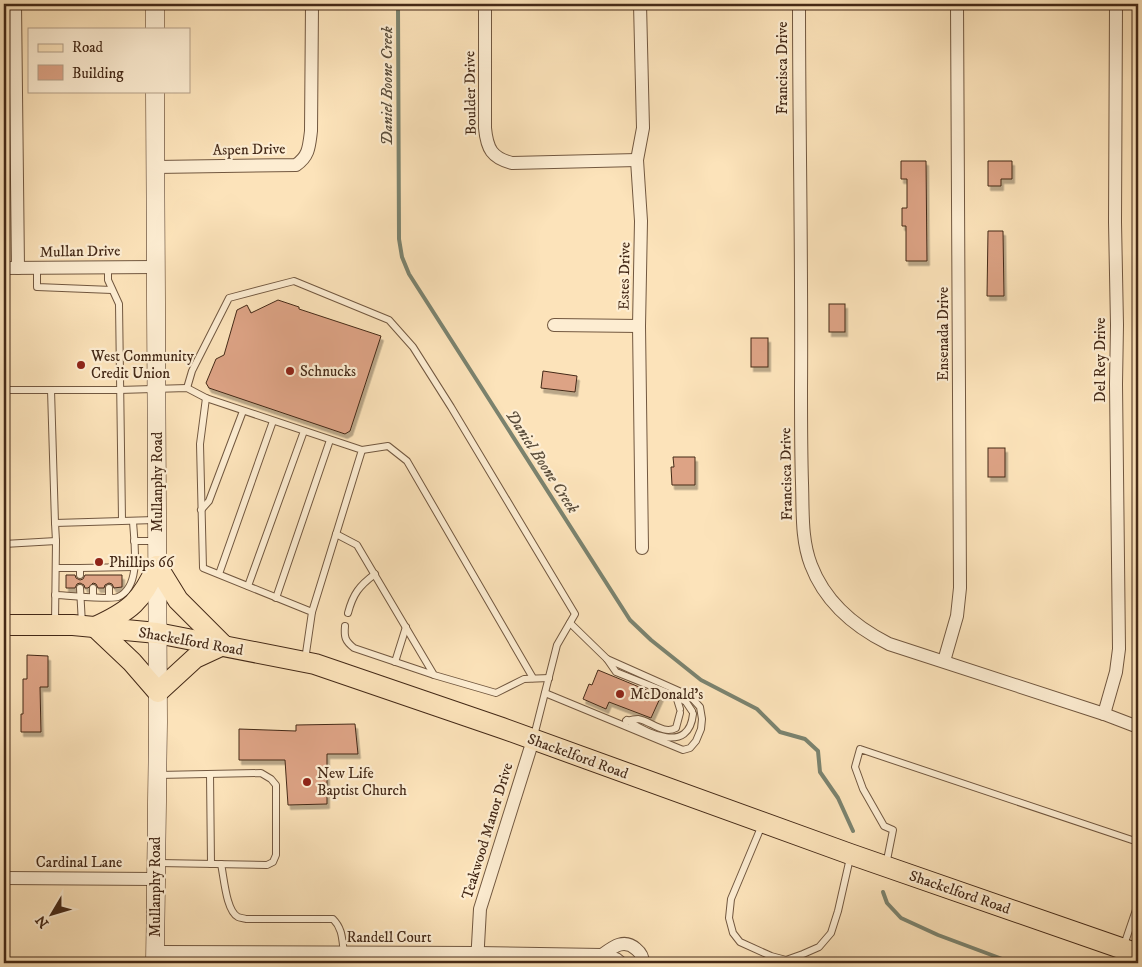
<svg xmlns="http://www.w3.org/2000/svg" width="1142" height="967" font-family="'IM FELL DW Pica',serif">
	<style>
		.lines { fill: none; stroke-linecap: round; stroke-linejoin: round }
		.stream { stroke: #7b836f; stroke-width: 4 }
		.building { fill: #dda385; stroke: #442917; filter: url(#shadow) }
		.lane-casing { stroke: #725840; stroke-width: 8 }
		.street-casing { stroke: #725840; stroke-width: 14 }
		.secondary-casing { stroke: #442917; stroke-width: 19 }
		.primary-casing { stroke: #442917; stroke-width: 22 }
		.lane { stroke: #fdedd2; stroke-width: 6 }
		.street { stroke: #fdedd2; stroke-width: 12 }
		.secondary { stroke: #fdedd2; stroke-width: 18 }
		.primary { stroke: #fce3ba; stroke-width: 20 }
		.poi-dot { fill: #8f2418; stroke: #fdedd2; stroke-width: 2 }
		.labels { text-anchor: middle; stroke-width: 4.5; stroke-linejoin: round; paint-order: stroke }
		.street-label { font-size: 15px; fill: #442917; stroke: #fdedd2 }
		.poi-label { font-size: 15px; fill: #442917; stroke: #fdedd2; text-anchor: start }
		.water-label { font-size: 16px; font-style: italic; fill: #5b4e3c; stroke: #fdedd2 }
	</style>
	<defs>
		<filter id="shadow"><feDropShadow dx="2.5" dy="4.5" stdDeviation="0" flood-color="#0004"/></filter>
	</defs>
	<rect width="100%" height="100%" fill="#fce3ba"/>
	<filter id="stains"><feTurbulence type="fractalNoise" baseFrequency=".004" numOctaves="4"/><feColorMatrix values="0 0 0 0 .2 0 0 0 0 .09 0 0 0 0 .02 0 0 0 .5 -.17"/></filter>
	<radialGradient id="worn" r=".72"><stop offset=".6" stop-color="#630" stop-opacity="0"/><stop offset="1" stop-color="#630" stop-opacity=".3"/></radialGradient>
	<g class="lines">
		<g class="stream">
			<path d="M 398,4 L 399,239 L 402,257 L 409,274 L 630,620 L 651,640 L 701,680 L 757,709 L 780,732 L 805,739 L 818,751 L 820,772 L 838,798 L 853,831"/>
			<path d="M 883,892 L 887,903 L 901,918 L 938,935 L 1013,963"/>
		</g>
	</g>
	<g class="building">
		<path d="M 901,161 L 926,161 L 927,261 L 906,261 L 906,226 L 902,226 L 902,208 L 907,208 L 907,179 L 901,179 Z"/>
		<path d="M 988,161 L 1012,161 L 1012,179 L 1001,179 L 1001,186 L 988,186 Z"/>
		<path d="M 988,231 L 1003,231 L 1004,296 L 987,296 Z"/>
		<path d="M 278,300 L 299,307 L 299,309 L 381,336 L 350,431 L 345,434 L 209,388 L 206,383 L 216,359 L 224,355 L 237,310 L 247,305 L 251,313 Z"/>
		<rect x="829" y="304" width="16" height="28"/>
		<rect x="751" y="338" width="17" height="29"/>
		<path d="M 543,371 L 577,376 L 575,392 L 541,388 Z"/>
		<rect x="988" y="448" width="17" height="29"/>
		<path d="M 673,457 L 695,457 L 695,485 L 672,485 L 671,467 L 674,467 Z"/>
		<path d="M 66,575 L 75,575 L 76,578 L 80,580 L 83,579 L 85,575 L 122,575 L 122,587 L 114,588 L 112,584 L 109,583 L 105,585 L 104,588 L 98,588 L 96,584 L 93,583 L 88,588 L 85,588 L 84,585 L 80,583 L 77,584 L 75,588 L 66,588 Z"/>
		<path d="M 27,655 L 48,656 L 48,687 L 40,687 L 41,732 L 21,732 L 21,714 L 23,714 L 23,679 L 27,679 Z"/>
		<path d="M 598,670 L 661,696 L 651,718 L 609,702 L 606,709 L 583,699 L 589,684 L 592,685 Z"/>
		<path d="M 355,724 L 358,754 L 327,754 L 327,804 L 288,805 L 285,760 L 239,760 L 239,729 L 296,731 L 296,725 Z"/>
	</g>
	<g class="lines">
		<g class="lane-casing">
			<g id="lane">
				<path d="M 108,267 L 108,280 L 119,304 L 122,520"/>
				<path d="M 37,268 L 37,287 L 112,290"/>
				<path d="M 187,388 L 192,371 L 229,298 L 294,281 L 389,320 L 413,347 L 451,407 L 575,614 L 557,645 L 534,736"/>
				<path d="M 4,390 L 119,390 L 187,388 L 206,398 L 362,450 L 312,612"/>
				<path d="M 51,390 L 55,523"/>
				<path d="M 206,398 L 200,444 L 203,568 L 312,612 L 305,660"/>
				<path d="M 362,450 L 388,446 L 407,461 L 533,678"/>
				<path d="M 201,510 L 209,501 L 243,411"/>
				<path d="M 336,534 L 357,545 L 434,675 L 496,693 L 524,679 L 549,678"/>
				<path d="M 56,541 L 55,523 L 155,520"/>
				<path d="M 134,541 L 156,541"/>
				<path d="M 4,544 L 56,541 L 55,623"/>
				<path d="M 56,568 L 80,568 L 80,575"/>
				<path d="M 80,568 L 134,567"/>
				<path d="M 219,574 L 273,421"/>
				<path d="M 248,586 L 304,431"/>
				<path d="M 80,588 L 82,624"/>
				<path d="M 109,588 L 109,597"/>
				<path d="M 55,595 C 66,595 112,600 118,597 C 142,587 134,542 133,521"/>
				<path d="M 93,597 L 93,588"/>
				<path d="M 276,598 L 330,440"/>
				<path d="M 348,613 C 353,594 359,586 375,574"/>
				<path d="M 570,623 L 607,659 L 616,672 L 676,696 L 686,702 L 692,711"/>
				<path d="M 345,626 C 344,637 345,641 354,648 L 434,675"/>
				<path d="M 395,662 L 406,627"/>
				<path d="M 545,693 L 683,750 L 690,748 L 696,741 L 701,729 L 702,719 L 700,707 L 690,696 L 607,659"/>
				<path d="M 676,696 L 680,709"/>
				<path d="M 627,720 C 648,734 689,754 693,714"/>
				<path d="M 626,721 C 630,720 635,719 638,719 C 651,721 663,735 676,728 L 680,713"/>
				<path d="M 210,774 L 211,864"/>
				<path d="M 158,775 L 261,773 L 271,779 L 276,785 L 276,855 L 273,862 L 267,865 L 159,863"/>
				<path d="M 762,825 L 731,899 L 729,918 L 733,933 L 740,942 L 771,956 L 786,960 L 803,954 L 819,947 L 831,933 L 838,911 L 850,858"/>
				<path d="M 221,864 C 224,877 226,911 238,917 C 240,918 243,918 246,919 L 333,919 C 343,929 342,940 344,953"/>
				<path d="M 886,865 L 893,830 L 884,826 L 863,789 L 855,767 L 860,749 L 1138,842"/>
				<path d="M 1124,945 L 1138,904"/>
			</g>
		</g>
		<g class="street-casing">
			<g id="street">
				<path d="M 15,4 L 18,268"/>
				<path d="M 485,4 L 485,128 C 487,149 492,158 512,163 L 637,160"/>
				<path d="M 640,4 L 643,128 L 637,160 L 641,221 L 639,326 L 642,548"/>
				<path d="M 799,4 C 799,132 802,261 801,389 C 801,421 801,452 802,483 C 803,511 801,539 811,565 C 825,602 855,627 889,644 L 1104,714 L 1138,727"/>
				<path d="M 156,167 L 296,165 C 309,156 309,147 311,131 L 312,4"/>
				<path d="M 4,268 L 156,267"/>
				<path d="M 554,325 L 639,326"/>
				<path d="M 944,661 L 957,616 L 960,588 L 957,4"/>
				<path d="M 1104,714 L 1116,672 L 1119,649 L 1116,384 L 1117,325 L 1115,222 L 1116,4"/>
				<path d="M 4,878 L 155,879"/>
				<path d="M 155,952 L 477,953 L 602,955 L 616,959 L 621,963"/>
				<path d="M 602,955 C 613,947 624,938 636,949 C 641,953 643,957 643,963"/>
				<path d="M 477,963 L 480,909 L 533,740"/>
			</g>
		</g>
		<g class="secondary-casing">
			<g id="secondary">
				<path d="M 155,4 L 155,29"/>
				<path d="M 155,963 L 158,722 L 155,91"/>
			</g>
		</g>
		<g class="primary-casing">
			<g id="primary">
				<path d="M 157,566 L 178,600 L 223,645"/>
				<path d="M 4,625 L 73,625 L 157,633 L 315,664 L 502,728 L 850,854 L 1138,954"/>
				<path d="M 95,627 L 132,662 L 158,692 L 195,658 L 223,645"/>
				<path d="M 95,627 C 130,611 142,601 157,566"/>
			</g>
		</g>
		<use href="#lane" class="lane"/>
		<use href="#street" class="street"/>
		<use href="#secondary" class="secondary"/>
		<use href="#primary" class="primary"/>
	</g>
	<g class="poi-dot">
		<circle cx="81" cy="365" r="5"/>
		<circle cx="290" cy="371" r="5"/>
		<circle cx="99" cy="562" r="5"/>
		<circle cx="620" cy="694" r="5"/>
		<circle cx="307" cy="782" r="5"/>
	</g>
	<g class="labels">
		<g class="street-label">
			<text transform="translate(782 68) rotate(-90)" y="5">Francisca Drive</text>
			<text transform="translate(470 93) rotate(-91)" y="5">Boulder Drive</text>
			<text transform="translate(249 149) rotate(-1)" y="5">Aspen Drive</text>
			<text transform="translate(80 251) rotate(-1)" y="5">Mullan Drive</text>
			<text transform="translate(624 276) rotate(-89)" y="5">Estes Drive</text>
			<text transform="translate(943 334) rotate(-90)" y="5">Ensenada Drive</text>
			<text transform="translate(1100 360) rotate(-90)" y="5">Del Rey Drive</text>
			<text transform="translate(786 474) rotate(-91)" y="5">Francisca Drive</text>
			<text transform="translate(157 482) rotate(-90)" y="5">Mullanphy Road</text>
			<text transform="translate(191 641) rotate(10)" y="5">Shackelford Road</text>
			<text transform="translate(578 756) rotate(20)" y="5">Shackelford Road</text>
			<text transform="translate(487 831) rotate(-73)" y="5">Teakwood Manor Drive</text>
			<text x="79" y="867">Cardinal Lane</text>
			<text transform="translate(155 887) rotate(-90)" y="5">Mullanphy Road</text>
			<text transform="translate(960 892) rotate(19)" y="5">Shackelford Road</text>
			<text x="389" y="942">Randell Court</text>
		</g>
		<g class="poi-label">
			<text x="91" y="361">West Community<tspan x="91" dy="17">Credit Union</tspan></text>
			<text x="300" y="376">Schnucks</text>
			<text x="109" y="567">Phillips 66</text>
			<text x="630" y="699">McDonald's</text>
			<text x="317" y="778">New Life<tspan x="317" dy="17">Baptist Church</tspan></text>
		</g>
		<g class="water-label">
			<text transform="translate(386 86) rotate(-90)" y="6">Daniel Boone Creek</text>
			<text transform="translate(543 461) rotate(57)" y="6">Daniel Boone Creek</text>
		</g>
	</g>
	<rect width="1142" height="967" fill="none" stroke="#fce3ba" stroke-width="20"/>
	<rect x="5" y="5" width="1132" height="957" fill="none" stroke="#442917" stroke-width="2.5"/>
	<rect x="10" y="10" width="1122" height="947" fill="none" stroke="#442917"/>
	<rect x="28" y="28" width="162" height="65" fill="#fdedd2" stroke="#b39f87"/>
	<rect x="38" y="44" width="25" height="8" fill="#fce3ba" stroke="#b39f87"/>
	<text x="72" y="52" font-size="15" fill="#442917">Road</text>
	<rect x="38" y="65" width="25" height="15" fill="#dda385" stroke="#b39f87"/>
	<text x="72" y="78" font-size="15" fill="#442917">Building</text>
	<g transform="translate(52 914) rotate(232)" stroke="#fdedd2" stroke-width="4" paint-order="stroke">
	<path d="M0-4L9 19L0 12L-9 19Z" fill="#442917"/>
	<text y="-8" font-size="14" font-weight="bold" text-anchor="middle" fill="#442917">N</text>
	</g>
	<rect width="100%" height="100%" filter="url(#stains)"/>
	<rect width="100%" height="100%" fill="url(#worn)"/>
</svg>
